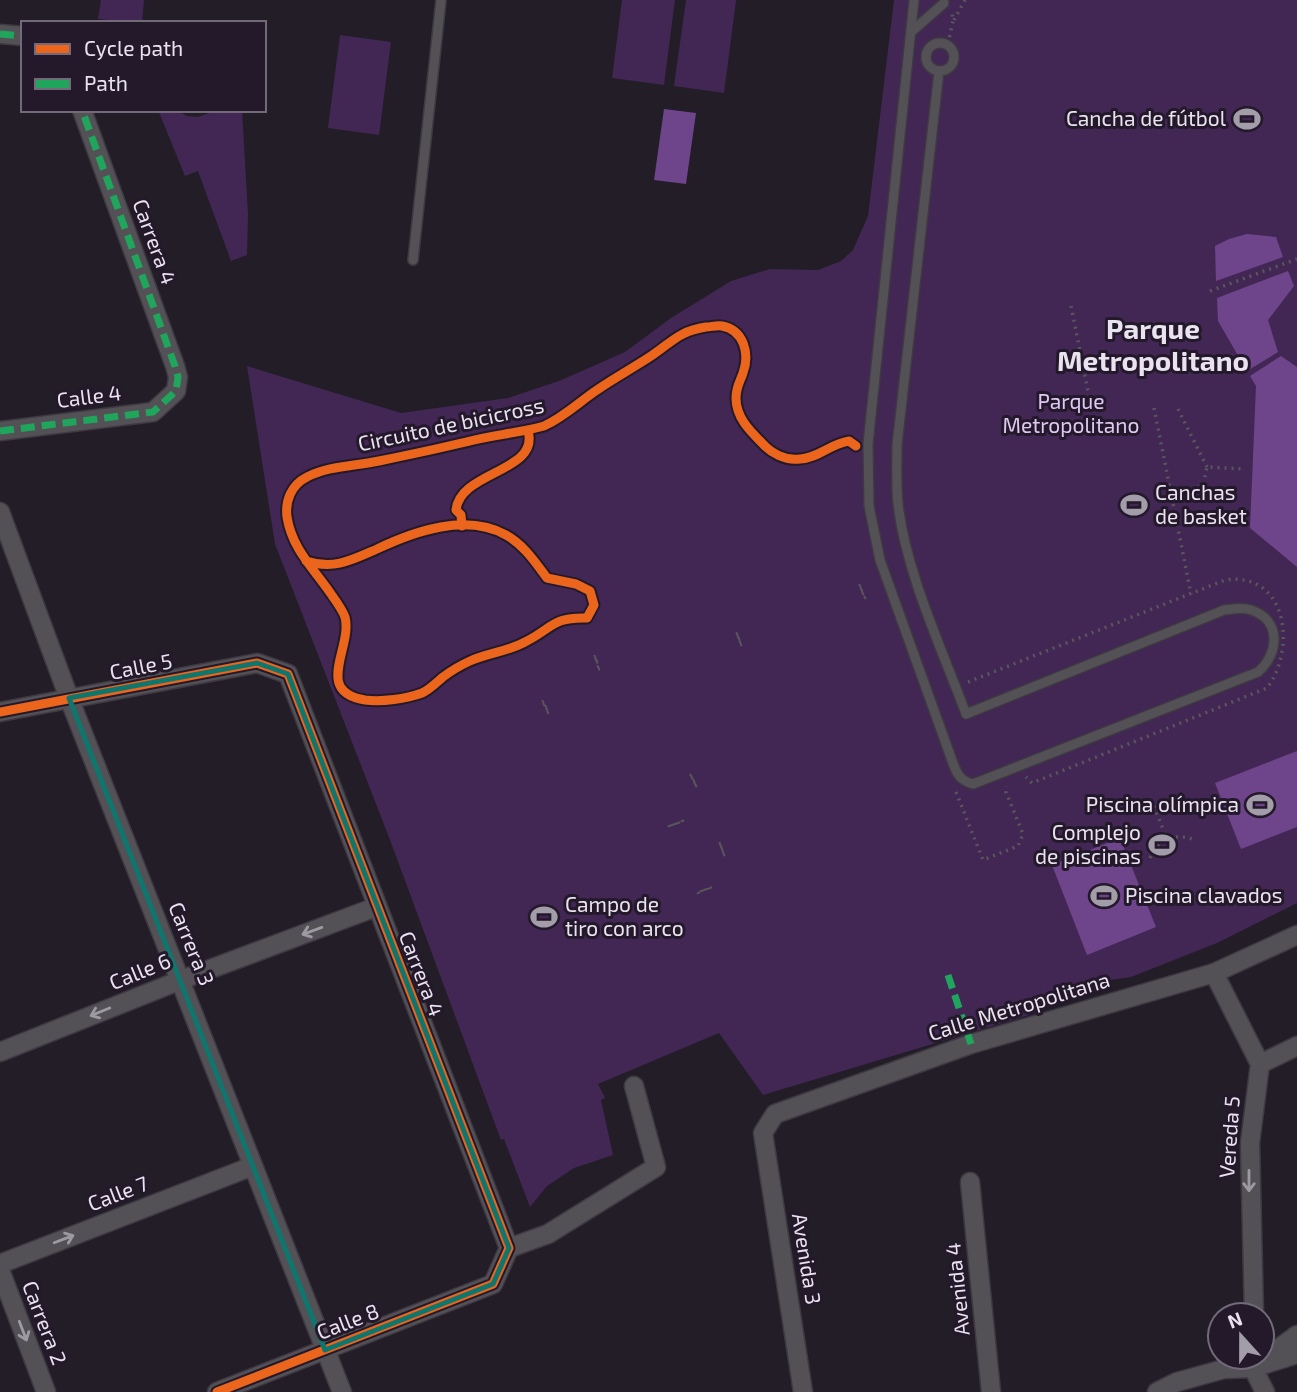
<svg xmlns="http://www.w3.org/2000/svg" width="1297" height="1392" font-family="'Exo 2',sans-serif">
	<style>
		.green { fill: #422755 }
		.water { fill: #6e458b }
		.lines { fill: none; stroke-linecap: round; stroke-linejoin: round }
		.service-casing { stroke: #3e3942; stroke-width: 12 }
		.minor-casing { stroke: #3e3942; stroke-width: 21 }
		.path { stroke: #59575c; stroke-width: 3.5; stroke-dasharray: 2 5; stroke-linecap: butt }
		.service { stroke: #535156; stroke-width: 9 }
		.minor { stroke: #535156; stroke-width: 18 }
		.quiet { stroke: #20a55d; stroke-width: 7; stroke-dasharray: 14 7; stroke-linecap: butt }
		.cycleway-casing { stroke: #23192b; stroke-width: 13 }
		.cycleway { stroke: #eb651d; stroke-width: 9 }
		.oneway { stroke: #9e9aa2 }
		.marked { fill: none; stroke: #0f766e; stroke-width: 5; stroke-linejoin: round }
		.labels { text-anchor: middle; stroke-width: 6; stroke-linejoin: round; paint-order: stroke }
		.poi-label { font-size: 21px; fill: #e9e2ef; stroke: #23192b; text-anchor: end }
		.street-label { font-size: 21px; fill: #e9e2ef; stroke: #23192b }
		.park-label { font-size: 21px; fill: #e0c8f3; stroke: #23192b }
		.district-label { font-size: 28px; font-weight: bold; fill: #e9e2ef; stroke: #23192b }
	</style>
	<rect width="100%" height="100%" fill="#221d27"/>
	<g class="green">
		<path d="M 101,0 L 144,0 L 142,23 L 98,19 Z"/>
		<path d="M 622,0 L 675,0 L 664,85 L 612,78 Z"/>
		<path d="M 686,0 L 736,0 L 724,93 L 674,86 Z"/>
		<path d="M 894,0 L 1297,0 L 1297,903 L 1217,943 L 1131,977 L 1110,980 L 1029,1015 L 763,1095 L 719,1033 L 598,1084 L 605,1098 L 601,1100 L 613,1155 L 574,1168 L 547,1186 L 530,1207 L 504,1139 L 501,1140 L 390,840 L 275,544 L 247,366 L 401,413 L 508,398 L 559,381 L 625,352 L 671,318 L 731,281 L 770,269 L 818,270 L 841,261 L 853,250 L 868,216 Z"/>
		<path d="M 340,35 L 391,42 L 379,135 L 328,128 Z"/>
		<path d="M 158,110 L 176,110 L 187,116 L 198,117 L 218,110 L 242,110 L 248,214 L 247,255 L 231,261 L 198,171 L 185,176 Z"/>
	</g>
	<g class="water">
		<path d="M 664,109 L 696,113 L 686,184 L 654,180 Z"/>
		<path d="M 1247,234 L 1276,237 L 1283,257 L 1216,281 L 1215,246 L 1229,239 Z"/>
		<path d="M 1288,271 L 1294,286 L 1268,320 L 1278,352 L 1247,371 L 1218,321 L 1217,298 Z"/>
		<path d="M 1281,356 L 1297,367 L 1297,567 L 1250,528 L 1256,386 L 1250,376 Z"/>
		<path d="M 1297,751 L 1297,827 L 1241,849 L 1215,783 Z"/>
		<path d="M 1120,838 L 1156,927 L 1087,955 L 1052,865 Z"/>
	</g>
	<g class="lines">
		<g class="service-casing">
			<g id="service">
				<path d="M 914,0 L 868,444 L 869,506 L 880,560 L 954,766 C 958,776 962,781 973,784 L 1258,672 C 1279,654 1282,620 1251,610 C 1242,607 1233,609 1224,610 L 966,714 C 942,649 906,573 898,504 C 896,485 897,465 897,445 L 939,71"/>
				<path d="M 911,32 L 944,3"/>
				<circle cx="940" cy="57" r="14"/>
				<path d="M 413,260 L 441,0"/>
			</g>
		</g>
		<g class="minor-casing">
			<g id="minor">
				<path d="M 0,34 L 23,36"/>
				<path d="M 0,431 L 153,412 L 176,391 L 178,377 L 175,366 L 82,110"/>
				<path d="M 0,512 L 69,698 L 342,1392"/>
				<path d="M 0,712 L 257,663 L 288,674 L 509,1248 L 493,1284 L 217,1392"/>
				<path d="M 1214,973 L 1260,1064 L 1250,1143 L 1254,1315"/>
				<path d="M 0,1052 L 181,980 L 376,907"/>
				<path d="M 1260,1064 L 1297,1046"/>
				<path d="M 970,1182 L 991,1392"/>
				<path d="M 509,1248 L 548,1234 L 656,1167 L 634,1086"/>
				<path d="M 0,1264 L 253,1166"/>
				<path d="M 0,1270 L 46,1392"/>
				<path d="M 1253,1357 L 1253,1368 L 1265,1392"/>
				<path d="M 1264,1359 L 1297,1335"/>
				<path d="M 803,1392 L 763,1133 L 775,1114 L 971,1044 L 1214,973 L 1297,935"/>
				<path d="M 1157,1392 L 1177,1382 L 1224,1369 L 1253,1368 L 1297,1354"/>
			</g>
		</g>
		<g class="path">
			<path d="M 954,20 L 965,0"/>
			<path d="M 948,44 L 953,21 L 952,12"/>
			<path d="M 1210,291 L 1297,259"/>
			<path d="M 1071,306 L 1089,396"/>
			<path d="M 1154,408 L 1191,594"/>
			<path d="M 1178,409 L 1207,467"/>
			<path d="M 1172,499 L 1203,485 L 1207,467 L 1245,469"/>
			<path d="M 859,586 L 863,584"/>
			<path d="M 860,589 L 865,587"/>
			<path d="M 861,591 L 866,590"/>
			<path d="M 862,594 L 867,592"/>
			<path d="M 864,598 L 868,596"/>
			<path d="M 736,634 L 741,632"/>
			<path d="M 737,637 L 742,635"/>
			<path d="M 738,639 L 743,637"/>
			<path d="M 739,642 L 744,640"/>
			<path d="M 740,645 L 745,643"/>
			<path d="M 594,657 L 598,655"/>
			<path d="M 595,660 L 599,658"/>
			<path d="M 596,662 L 600,661"/>
			<path d="M 597,667 L 602,665"/>
			<path d="M 598,669 L 603,668"/>
			<path d="M 968,682 L 1225,580 C 1287,571 1297,648 1267,688 L 1032,783 L 1026,777"/>
			<path d="M 542,702 L 547,700"/>
			<path d="M 543,705 L 548,703"/>
			<path d="M 545,707 L 549,705"/>
			<path d="M 546,710 L 550,708"/>
			<path d="M 547,713 L 551,711"/>
			<path d="M 690,776 L 695,773"/>
			<path d="M 691,778 L 696,776"/>
			<path d="M 693,781 L 697,779"/>
			<path d="M 694,784 L 698,781"/>
			<path d="M 695,786 L 699,784"/>
			<path d="M 956,792 L 983,860 L 1018,846 L 1023,834 L 1006,792 L 1006,786"/>
			<path d="M 1154,806 L 1167,839"/>
			<path d="M 682,820 L 684,825"/>
			<path d="M 678,822 L 680,827"/>
			<path d="M 675,823 L 677,828"/>
			<path d="M 672,824 L 674,829"/>
			<path d="M 669,825 L 671,830"/>
			<path d="M 719,844 L 724,842"/>
			<path d="M 720,847 L 725,845"/>
			<path d="M 721,849 L 726,847"/>
			<path d="M 722,852 L 727,850"/>
			<path d="M 723,855 L 728,853"/>
			<path d="M 1150,858 C 1158,840 1173,833 1192,839"/>
			<path d="M 710,887 L 712,891"/>
			<path d="M 707,888 L 708,893"/>
			<path d="M 704,889 L 706,894"/>
			<path d="M 701,890 L 703,895"/>
			<path d="M 698,892 L 700,896"/>
		</g>
		<use href="#service" class="service"/>
		<use href="#minor" class="minor"/>
		<g class="quiet">
			<path d="M 0,34 L 23,36"/>
			<path d="M 0,431 L 153,412 L 176,391 L 178,377 L 175,366 L 82,110"/>
			<path d="M 948,975 L 971,1044"/>
		</g>
		<g class="cycleway-casing">
			<g id="cycleway">
				<path d="M 462,526 L 461,515 L 456,510 C 460,471 540,472 528,431"/>
				<path d="M 306,561 C 334,570 352,560 377,549 C 415,531 466,513 506,535 C 524,545 535,562 547,578 L 576,584 L 590,591 L 594,605 L 587,618 C 552,617 553,628 525,642 C 509,651 488,653 470,661 C 461,665 451,671 443,677 C 437,682 429,690 422,693 C 406,699 382,702 365,700 C 313,692 353,647 345,617 C 342,609 336,601 331,594 C 314,569 292,549 287,517 C 285,501 291,485 307,477 C 328,466 355,466 379,461 C 408,455 437,449 466,442 C 492,435 519,433 544,426 C 564,417 579,402 597,390 C 614,378 633,368 651,356 C 672,342 679,331 706,327 C 711,327 717,325 722,326 C 744,330 750,354 743,373 C 740,382 736,387 736,398 C 736,417 749,430 762,443 C 771,453 785,461 800,459 C 818,458 830,444 849,441 L 856,446"/>
				<path d="M 0,712 L 257,663 L 288,674 L 509,1248 L 493,1284 L 217,1392"/>
			</g>
		</g>
		<use href="#cycleway" class="cycleway"/>
	</g>
	<defs><path id="oneway-shaft" d="M-6 0H5M1.5-3L5.5 0L1.5 3" fill="none" stroke-width="1.6" stroke-linecap="round" stroke-linejoin="round" transform="scale(1.75)"/></defs>
	<g class="oneway">
		<use href="#oneway-shaft" transform="translate(312 931) rotate(160)"/>
		<use href="#oneway-shaft" transform="translate(100 1012) rotate(158)"/>
		<use href="#oneway-shaft" transform="translate(1249 1181) rotate(90)"/>
		<use href="#oneway-shaft" transform="translate(64 1239) rotate(-21)"/>
		<use href="#oneway-shaft" transform="translate(23 1331) rotate(69)"/>
	</g>
	<path class="marked" d="M 257,663 L 288,674 L 509,1248 L 493,1284 L 325,1350 L 69,698 Z"/>
	<defs>
		<g id="stadium-bare" transform="scale(2.1)"><path d="M0-5a6.5 5 0 1 0 0 10a6.5 5 0 1 0 0-10ZM-3.5-1.8h7v3.6h-7Z" fill="#a39da9" stroke="#23192b" stroke-width="2.5" paint-order="stroke"/></g>
	</defs>
	<g fill-rule="evenodd">
		<use href="#stadium-bare" x="1247" y="119"/>
		<use href="#stadium-bare" x="1134" y="505"/>
		<use href="#stadium-bare" x="1260" y="805"/>
		<use href="#stadium-bare" x="1162" y="845"/>
		<use href="#stadium-bare" x="1104" y="896"/>
		<use href="#stadium-bare" x="544" y="917"/>
	</g>
	<g class="labels">
		<g class="poi-label">
			<text x="1226" y="126">Cancha de fútbol</text>
			<text x="1155" y="500" text-anchor="start">Canchas<tspan x="1155" dy="24">de basket</tspan></text>
			<text x="1239" y="812">Piscina olímpica</text>
			<text x="1141" y="840">Complejo<tspan x="1141" dy="24">de piscinas</tspan></text>
			<text x="1125" y="903" text-anchor="start">Piscina clavados</text>
			<text x="565" y="912" text-anchor="start">Campo de<tspan x="565" dy="24">tiro con arco</tspan></text>
		</g>
		<g class="street-label">
			<text transform="translate(154 242) rotate(70)" y="7">Carrera 4</text>
			<text transform="translate(89 397) rotate(-7)" y="7">Calle 4</text>
			<text transform="translate(451 425) rotate(-12)" y="7">Circuito de bicicross</text>
			<text transform="translate(141 667) rotate(-11)" y="7">Calle 5</text>
			<text transform="translate(191 944) rotate(68)" y="7">Carrera 3</text>
			<text transform="translate(140 972) rotate(-22)" y="7">Calle 6</text>
			<text transform="translate(421 974) rotate(69)" y="7">Carrera 4</text>
			<text transform="translate(1019 1007) rotate(-17)" y="7">Calle Metropolitana</text>
			<text transform="translate(1230 1137) rotate(-86)" y="7">Vereda 5</text>
			<text transform="translate(118 1194) rotate(-21)" y="7">Calle 7</text>
			<text transform="translate(806 1259) rotate(81)" y="7">Avenida 3</text>
			<text transform="translate(958 1289) rotate(-96)" y="7">Avenida 4</text>
			<text transform="translate(348 1322) rotate(-21)" y="7">Calle 8</text>
			<text transform="translate(44 1323) rotate(69)" y="7">Carrera 2</text>
		</g>
		<g class="park-label">
			<text x="1071" y="409">Parque<tspan x="1071" dy="24">Metropolitano</tspan></text>
		</g>
		<g class="district-label">
			<text x="1153" y="339">Parque<tspan x="1153" dy="32">Metropolitano</tspan></text>
		</g>
	</g>
	<rect x="21" y="21" width="245" height="91" fill="#23192b" stroke="#726979" stroke-width="2"/>
	<rect x="35" y="44" width="35" height="10" fill="#eb651d" stroke="#726979" stroke-width="2"/>
	<text x="84" y="56" font-size="21" fill="#e9e2ef">Cycle path</text>
	<rect x="35" y="79" width="35" height="10" fill="#20a55d" stroke="#726979" stroke-width="2"/>
	<text x="84" y="91" font-size="21" fill="#e9e2ef">Path</text>
	<g transform="translate(1241 1336) rotate(339)"><circle r="33" fill="#23192b" stroke="#726979" stroke-width="2"/>
	<path d="M0-5L12 26L0 18L-12 26Z" fill="#a39da9"/>
	<text y="-10" font-size="19" font-weight="bold" text-anchor="middle" fill="#e9e2ef">N</text>
	</g>
</svg>
